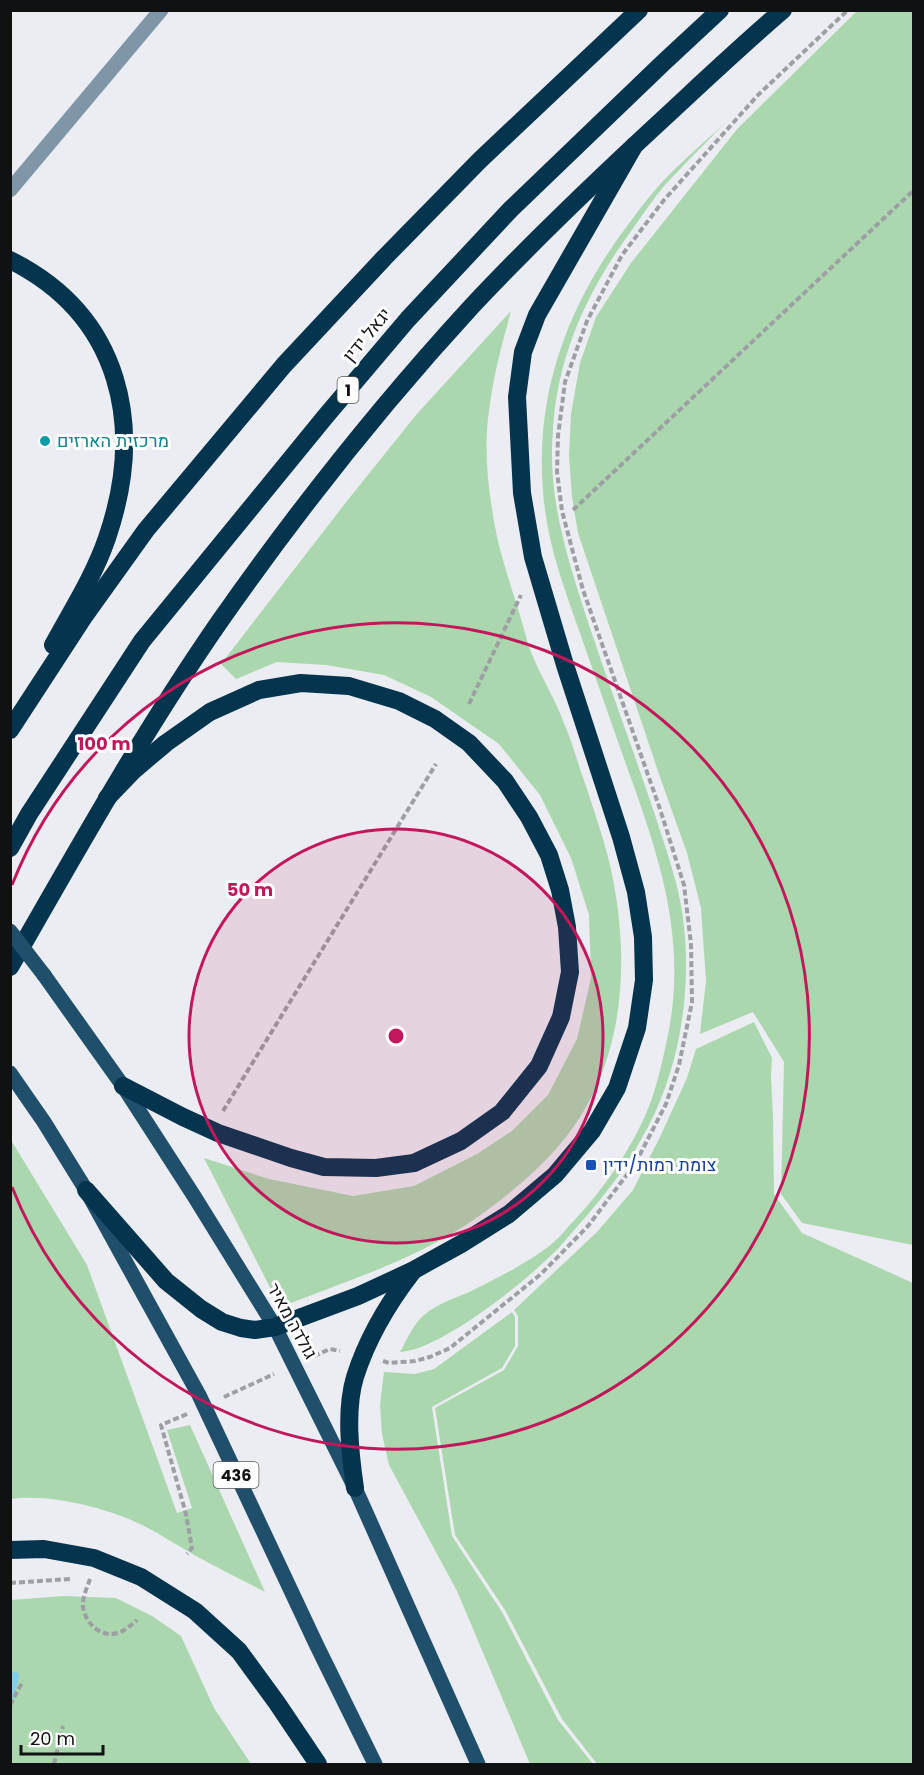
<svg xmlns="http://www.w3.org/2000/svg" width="924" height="1775" font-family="Poppins,Heebo,sans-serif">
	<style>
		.green { fill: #abd7ae }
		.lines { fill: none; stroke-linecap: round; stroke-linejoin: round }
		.stream { stroke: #83cfe6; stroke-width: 8 }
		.path { stroke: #9d9fa4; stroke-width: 4; stroke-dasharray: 6 3; stroke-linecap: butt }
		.lane { stroke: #7e96a7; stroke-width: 15 }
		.primary { stroke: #204f6b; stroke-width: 15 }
		.highway { stroke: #05354e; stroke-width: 18 }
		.primary-bridge { stroke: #204f6b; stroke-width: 15 }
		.ring { fill: none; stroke: #c2185b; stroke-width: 3 }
		.culture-dot { fill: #0f9aa8; stroke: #fff; stroke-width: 2 }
		.transit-dot { fill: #1a4fb4; stroke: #fff; stroke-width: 2 }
		.labels { text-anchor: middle; stroke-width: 6; stroke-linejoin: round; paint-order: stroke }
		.shield { fill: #fff; stroke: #58585a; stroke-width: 1.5 }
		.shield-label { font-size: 16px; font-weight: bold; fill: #101113 }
		.street-label { font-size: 18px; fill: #101113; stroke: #fff }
		.culture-label { font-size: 18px; fill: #0d838f; stroke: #fff; text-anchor: start }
		.transit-label { font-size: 18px; fill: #164399; stroke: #fff; text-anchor: start }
		.centre { fill: #c2185b; stroke: #fff; stroke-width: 3 }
		.ring-label { font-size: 18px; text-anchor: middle; font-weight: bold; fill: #c2185b; stroke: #fff; stroke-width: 6; stroke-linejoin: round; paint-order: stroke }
	</style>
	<rect width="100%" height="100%" fill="#ebedf3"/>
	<g class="green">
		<path d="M 858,10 L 914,11 L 913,1245 L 802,1223 L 781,1194 L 784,1062 L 753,1012 L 700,1034 L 706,981 L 701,908 L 687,853 L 661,780 L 578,533 L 572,497 L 569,456 L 571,414 L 580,363 L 596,317 L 631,263 L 738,128 Z"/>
		<path d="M 724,124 C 704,145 683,165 664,186 C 653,199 644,213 634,227 C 589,288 558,352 553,429 C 547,499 568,560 589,625 C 611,691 635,755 657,821 C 667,853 679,885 683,918 C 692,987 681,1064 648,1127 C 637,1147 625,1169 610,1187 C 596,1206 579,1224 564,1242 C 536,1274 441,1351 400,1352 C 406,1341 411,1330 418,1321 C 431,1306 450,1300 467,1293 C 482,1286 497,1278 512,1270 C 524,1263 537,1255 548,1247 C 556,1241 562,1234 568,1227 C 601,1193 630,1152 648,1109 C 657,1087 662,1062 667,1040 C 687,946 663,868 632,781 C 615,734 599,687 582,639 C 569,601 554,563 547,523 C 528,411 562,311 630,222 C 644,203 659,184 676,168 C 691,153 708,139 724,124 Z"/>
		<path d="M 511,311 C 502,344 493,377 489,411 C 483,452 489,497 497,537 C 503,562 511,587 519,612 C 523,625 526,639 531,652 C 541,677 555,699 564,723 C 573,744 578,765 586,786 C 594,811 603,836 609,861 C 631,953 627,1060 566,1137 C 540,1170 506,1197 472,1221 C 414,1260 345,1282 280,1307 L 204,1158 L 269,1179 L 353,1196 L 414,1186 L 477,1154 L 512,1131 L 548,1095 L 577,1039 L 591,978 L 589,915 L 571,858 L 540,795 L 499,744 L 431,697 L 384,675 L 326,665 L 277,662 L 236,679 L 221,664 L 347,501 L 416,415 Z"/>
		<path d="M 754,1022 L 772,1058 L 771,1076 L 773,1117 L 774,1194 L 802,1233 L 913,1283 L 913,1764 L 597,1764 L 562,1719 L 505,1610 L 455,1535 L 435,1408 L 504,1370 L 518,1346 L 518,1316 L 514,1310 L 597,1232 L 633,1190 L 659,1139 L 687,1078 L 696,1049 Z"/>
		<path d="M 11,1140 L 87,1265 L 177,1513 L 192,1508 L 167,1430 L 190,1425 L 265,1592 C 242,1580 218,1568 196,1556 C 178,1546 162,1535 144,1526 C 110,1508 48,1493 11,1499 Z"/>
		<path d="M 512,1312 L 515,1317 L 515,1346 L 502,1368 L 432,1407 L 452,1536 L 502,1612 L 558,1720 L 593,1764 L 530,1764 L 457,1591 L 389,1465 L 382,1434 L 380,1405 L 384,1372 L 415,1374 L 434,1369 Z"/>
		<path d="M 64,1596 L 116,1598 L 152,1616 L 181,1636 L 214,1708 L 251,1764 L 11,1764 L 11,1600 Z"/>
	</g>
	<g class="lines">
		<path class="stream" d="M 10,1698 L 15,1676"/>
		<g class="path">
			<path d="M 573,510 L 914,190"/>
			<path d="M 469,704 L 521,595"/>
			<path d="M 223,1111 L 436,764"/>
			<path d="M 314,1356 L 330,1349 L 340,1351"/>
			<path d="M 383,1361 L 389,1363 L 415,1361 L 430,1357 L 450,1348 L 541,1274 L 588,1226 L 635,1164 L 666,1104 L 679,1065 L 692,1002 L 691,944 L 684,885 L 660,809 L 583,590 L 562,511 L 557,472 L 558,436 L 565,382 L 587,321 L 622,255 L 664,200 L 758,95 L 848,10"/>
			<path d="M 224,1397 L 274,1374"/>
			<path d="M 187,1414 L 161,1425 L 186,1514 L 192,1548 L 187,1554"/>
			<path d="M 90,1579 C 87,1588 82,1598 83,1607 C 85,1623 101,1638 117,1633 C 125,1631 131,1625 137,1620"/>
			<path d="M 10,1583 L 70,1579"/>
			<path d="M 10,1705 L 23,1681"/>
			<path d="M 54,1764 L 63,1726"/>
		</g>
		<path class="lane" d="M 10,190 L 161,10"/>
		<g class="primary">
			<path d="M 44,975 L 123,1086 L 194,1196 L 275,1327 L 355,1488 L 478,1764"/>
			<path d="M 10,1073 L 44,1122 L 86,1190 L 199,1395 L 317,1646 L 375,1764"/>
		</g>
		<g class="highway">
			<path d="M 10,260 C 122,316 145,427 107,538 C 94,576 72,610 53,645"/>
			<path d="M 10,730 L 83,618 L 146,530 L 284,365 L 384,258 L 480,160 L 639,10"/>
			<path d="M 107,798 L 134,770 L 166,743 L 210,712 L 259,690 L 301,683 L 349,686 L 399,701 L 435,719 L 469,743 L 505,781 L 529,817 L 549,855 L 560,890 L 567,927 L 570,972 L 561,1017 L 539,1066 L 502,1112 L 461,1141 L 414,1163 L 376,1168 L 324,1167 L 291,1158 L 218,1133 L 183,1117 L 123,1086"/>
			<path d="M 10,848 L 29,814 L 142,641 L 325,417 L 408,319 L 511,209 L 663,63 L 720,10"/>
			<path d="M 10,967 C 77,850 143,732 220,621 C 297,511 381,405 472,306 C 533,241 598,179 663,119 C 703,82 742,45 783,10"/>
			<path d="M 86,1190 L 166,1281 L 201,1309 L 222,1322 L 241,1328 L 255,1330 L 275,1327 L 358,1296 L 414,1270 L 461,1244 L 509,1214 L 555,1175 L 592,1131 L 617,1088 L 637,1028 L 644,980 L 643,937 L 636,892 L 621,837 L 565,665 L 533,557 L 522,493 L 517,397 L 523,352 L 537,315 L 634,146"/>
			<path d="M 355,1488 C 350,1454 345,1410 355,1377 C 367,1339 389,1302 413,1271"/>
			<path d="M 10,1550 L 44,1549 L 94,1558 L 141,1577 L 195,1611 L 239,1651 L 277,1703 L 318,1764"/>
		</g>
		<path class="primary-bridge" d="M 10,931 L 44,975"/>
	</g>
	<circle cx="396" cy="1036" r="207" fill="#c2185b" fill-opacity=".12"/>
	<g class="ring">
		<circle cx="396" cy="1036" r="207"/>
		<path d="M12 885A413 413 0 1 1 12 1187"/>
	</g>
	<circle class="culture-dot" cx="45" cy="441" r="6"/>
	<rect class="transit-dot" x="585" y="1159" width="12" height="12" rx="3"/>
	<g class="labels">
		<g class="shield">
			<rect x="337.5" y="377" width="21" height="26" rx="4.5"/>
			<rect x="213.5" y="1462" width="45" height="26" rx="4.5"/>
		</g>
		<g class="shield-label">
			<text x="348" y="396">1</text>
			<text x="236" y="1481">436</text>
		</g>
		<g class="street-label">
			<text transform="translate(367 335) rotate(-50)" y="6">יגאל ידין</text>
			<text transform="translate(292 1321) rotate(61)" y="6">גולדה מאיר</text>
		</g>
		<g class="culture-label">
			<text x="57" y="447">מרכזית הארזים</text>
		</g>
		<g class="transit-label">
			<text x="603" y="1171">צומת רמות/ידין</text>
		</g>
	</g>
	<circle cx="396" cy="1036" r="9" class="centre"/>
	<g class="ring-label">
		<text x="104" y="750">100 m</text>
		<text x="250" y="896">50 m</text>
	</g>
	<rect width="924" height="1775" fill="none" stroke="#101113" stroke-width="24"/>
	<path d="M21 1745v9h82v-9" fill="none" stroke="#101113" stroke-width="3"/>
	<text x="30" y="1745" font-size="18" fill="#101113" stroke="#ffffff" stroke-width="4.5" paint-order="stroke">20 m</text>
</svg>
